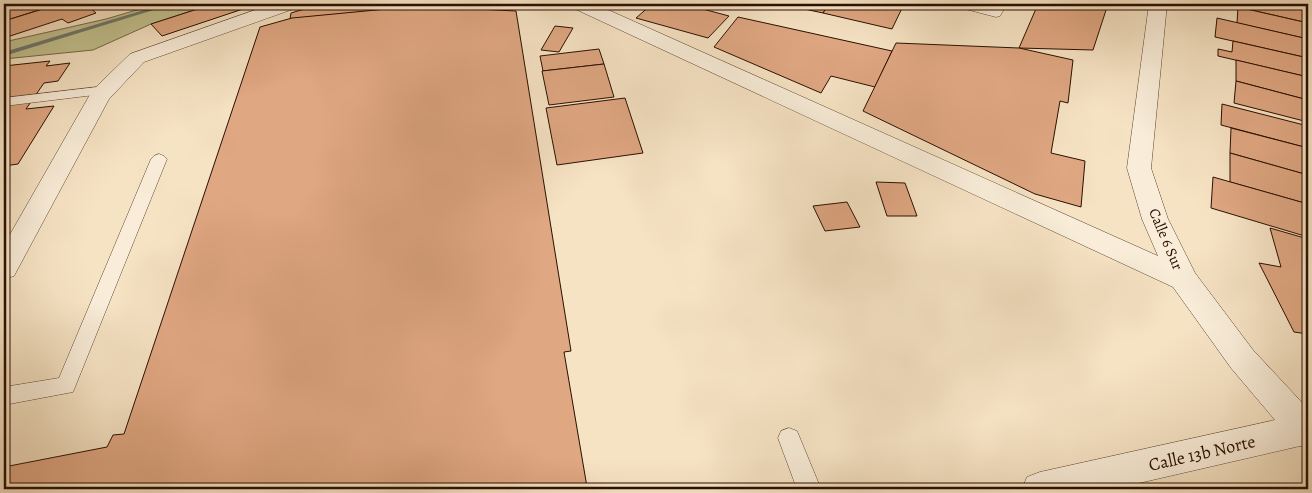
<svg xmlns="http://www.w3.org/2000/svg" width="1312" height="493" font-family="Alegreya,serif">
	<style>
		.green { fill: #c2c290; stroke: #766848 }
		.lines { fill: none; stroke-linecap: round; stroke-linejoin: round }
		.stream { fill: #6f786b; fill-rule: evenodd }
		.building { fill: #dfa782; stroke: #290f00 }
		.service-casing { stroke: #5c4431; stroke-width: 1 }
		.minor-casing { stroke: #5c4431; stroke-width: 1 }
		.service { fill: #f9edd9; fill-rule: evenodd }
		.minor { fill: #f9edd9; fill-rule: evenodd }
		.labels { text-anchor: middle; stroke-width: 4; stroke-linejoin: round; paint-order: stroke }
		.street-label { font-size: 15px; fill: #290f00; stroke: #f9edd9 }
		.near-street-label { font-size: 18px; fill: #290f00; stroke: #f9edd9 }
	</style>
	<rect width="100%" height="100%" fill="#f6e3c4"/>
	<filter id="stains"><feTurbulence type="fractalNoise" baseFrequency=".004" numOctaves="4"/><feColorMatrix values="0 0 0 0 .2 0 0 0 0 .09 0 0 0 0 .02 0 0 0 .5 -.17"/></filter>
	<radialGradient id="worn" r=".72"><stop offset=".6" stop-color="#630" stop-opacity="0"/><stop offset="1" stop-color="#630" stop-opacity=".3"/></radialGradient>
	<path class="green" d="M 157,4 L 213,4 L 151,24 L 93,50 L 4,59 L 4,42 L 106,19 Z"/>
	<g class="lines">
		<path class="stream" d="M 164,4 L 173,4 L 4,56 L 4,52 Z"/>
	</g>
	<g class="building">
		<path d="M 4,4 L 58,4 L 4,21 Z"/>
		<path d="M 59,4 L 86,4 L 96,13 L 68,23 L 62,19 L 4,38 L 4,21 Z"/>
		<path d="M 213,4 L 258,4 L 162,36 L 151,24 Z"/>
		<path d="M 321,4 L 430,4 L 429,6 L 418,6 L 290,19 L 291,13 Z"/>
		<path d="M 652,4 L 684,4 L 729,16 L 708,38 L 636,18 Z"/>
		<path d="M 781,4 L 829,4 L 823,13 Z"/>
		<path d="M 829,4 L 904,4 L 892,29 L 823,13 Z"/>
		<path d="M 1038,4 L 1108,4 L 1093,50 L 1019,48 Z"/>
		<path d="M 1238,4 L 1300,4 L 1308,6 L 1308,23 L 1238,7 Z"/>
		<path d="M 418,6 L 516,11 L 571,351 L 564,352 L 587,487 L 574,489 L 4,489 L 4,467 L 107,447 L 113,435 L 124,434 L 260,27 L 292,18 Z"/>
		<path d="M 1238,7 L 1308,23 L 1308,39 L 1237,23 Z"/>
		<path d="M 738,17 L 892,51 L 875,87 L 831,76 L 821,93 L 714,47 Z"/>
		<path d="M 1217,18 L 1308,39 L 1308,58 L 1215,37 Z"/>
		<path d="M 555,26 L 573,28 L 559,52 L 541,50 Z"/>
		<path d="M 1233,41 L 1308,58 L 1308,77 L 1218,56 L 1218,49 L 1232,52 Z"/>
		<path d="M 896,43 L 1019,48 L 1073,60 L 1068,103 L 1060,101 L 1051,153 L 1085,161 L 1081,207 L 1035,194 L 863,111 Z"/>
		<path d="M 599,49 L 604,64 L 543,71 L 540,56 Z"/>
		<path d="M 1236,60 L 1308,77 L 1308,100 L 1236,81 Z"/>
		<path d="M 50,61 L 46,66 L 70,63 L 58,81 L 44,83 L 26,109 L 54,106 L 18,164 L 4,166 L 4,66 Z"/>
		<path d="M 604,64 L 614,97 L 549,105 L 542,71 Z"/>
		<path d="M 1236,81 L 1308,100 L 1308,122 L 1234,103 Z"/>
		<path d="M 625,98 L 643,153 L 557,165 L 546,108 Z"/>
		<path d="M 1222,104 L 1308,126 L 1308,148 L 1221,125 Z"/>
		<path d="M 1231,128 L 1308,148 L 1308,175 L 1230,153 Z"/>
		<path d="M 1230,153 L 1308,175 L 1308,204 L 1230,182 Z"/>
		<path d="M 1213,177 L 1308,204 L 1308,237 L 1211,208 Z"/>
		<path d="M 876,182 L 905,183 L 917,216 L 887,216 Z"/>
		<path d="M 847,202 L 860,227 L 825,231 L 813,206 Z"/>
		<path d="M 1270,228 L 1308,239 L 1308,334 L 1294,332 L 1259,263 L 1281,267 Z"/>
	</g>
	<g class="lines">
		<g class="service-casing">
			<g id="service">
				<path d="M 952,4 L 972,4 L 993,9 L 995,4 L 1007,4 L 1000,16 L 996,17 L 954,6 Z"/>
				<path d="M 106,86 L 113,90 L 111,93 L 4,106 L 4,98 Z"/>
				<path d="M 159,154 L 164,156 L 167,159 L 73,392 L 4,405 L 4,387 L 59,378 L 151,159 L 154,156 Z"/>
				<path d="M 789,428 L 797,431 L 821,489 L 797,489 L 778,438 L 781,431 Z"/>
			</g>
		</g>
		<g class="minor-casing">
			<g id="minor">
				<path d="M 272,4 L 298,4 L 296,8 L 144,62 L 109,99 L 14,276 L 4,279 L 4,245 L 92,91 L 130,54 Z"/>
				<path d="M 571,4 L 595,4 L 1158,256 L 1142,219 L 1127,168 L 1149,4 L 1167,4 L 1151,168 L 1168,219 L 1195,273 L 1253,350 L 1308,409 L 1308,448 L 1300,446 L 1113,489 L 1022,489 L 1027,477 L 1040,472 L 1275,420 L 1231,368 L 1173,287 L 573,8 Z"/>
			</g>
		</g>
		<use href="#service" class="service"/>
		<use href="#minor" class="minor"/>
	</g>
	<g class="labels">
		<g class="street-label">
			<text transform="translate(1166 239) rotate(67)" y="5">Calle 6 Sur</text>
		</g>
		<g class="near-street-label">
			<text transform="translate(1202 453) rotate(-13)" y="6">Calle 13b Norte</text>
		</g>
	</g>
	<rect width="1312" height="493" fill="none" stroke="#f6e3c4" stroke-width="20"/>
	<rect x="5" y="5" width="1302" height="483" fill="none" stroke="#290f00" stroke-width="2.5"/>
	<rect x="10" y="10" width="1292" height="473" fill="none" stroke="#290f00"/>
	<rect width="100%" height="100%" filter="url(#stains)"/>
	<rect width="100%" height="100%" fill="url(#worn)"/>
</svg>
